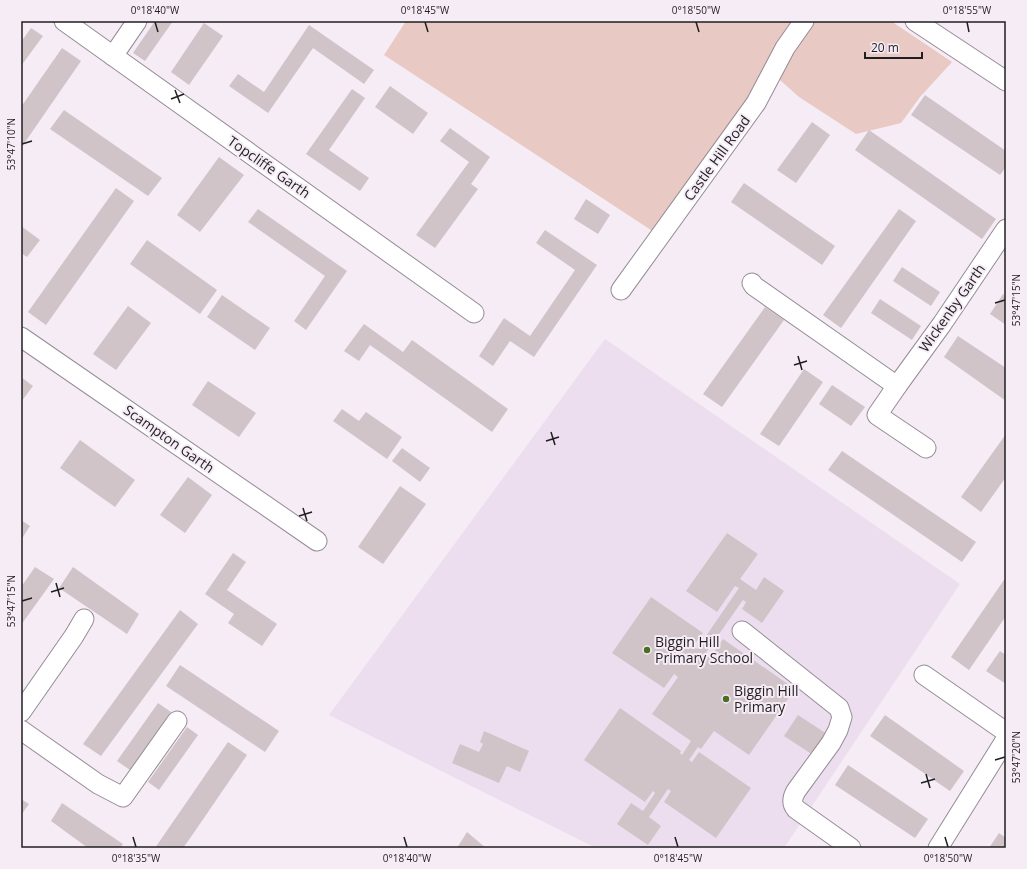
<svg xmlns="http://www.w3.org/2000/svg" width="1027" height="869" font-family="'Open Sans',sans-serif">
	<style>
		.built { fill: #ecdeee }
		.green { fill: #e9c9c3 }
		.building { fill: #d1c4c8 }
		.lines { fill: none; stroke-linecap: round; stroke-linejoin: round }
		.minor-casing { stroke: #958c96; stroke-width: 21 }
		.minor { stroke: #fff; stroke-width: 19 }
		.ticks { fill: none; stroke: #211e21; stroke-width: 1.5 }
		.poi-dot { fill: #4b6e26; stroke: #f5ecf6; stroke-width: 1.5 }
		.labels { text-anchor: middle; stroke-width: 4; stroke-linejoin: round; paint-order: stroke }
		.street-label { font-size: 14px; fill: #211e21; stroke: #f5ecf6 }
		.poi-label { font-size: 14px; fill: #211e21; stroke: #f5ecf6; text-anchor: start }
		.neatline { fill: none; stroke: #211e21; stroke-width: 1.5 }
		.ticks-label { font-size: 10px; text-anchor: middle; fill: #211e21 }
	</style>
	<rect width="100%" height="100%" fill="#f5ecf6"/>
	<path class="built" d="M 605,339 L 960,584 L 784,848 L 596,848 L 329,715 Z"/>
	<g class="green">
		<path d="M 406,21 L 797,21 L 751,97 L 654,232 L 384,55 Z"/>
		<path d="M 815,21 L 891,21 L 952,62 L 920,97 L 901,123 L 856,134 L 799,97 L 780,80 L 792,52 Z"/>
	</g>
	<g class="building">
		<path d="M 155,21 L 173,21 L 145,61 L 133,53 Z"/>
		<path d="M 204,23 L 223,36 L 189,85 L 171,72 Z"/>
		<path d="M 309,25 L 374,70 L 364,84 L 313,48 L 268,113 L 229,86 L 238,74 L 264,92 Z"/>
		<path d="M 31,28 L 43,36 L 21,66 L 21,42 Z"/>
		<path d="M 62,48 L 81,61 L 21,148 L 21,107 Z"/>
		<path d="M 390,86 L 428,113 L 413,134 L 375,107 Z"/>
		<path d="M 352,89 L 365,98 L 329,150 L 369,178 L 360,191 L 306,154 Z"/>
		<path d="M 925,95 L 1006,151 L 1006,167 L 1000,175 L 911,115 Z"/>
		<path d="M 64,110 L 162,178 L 148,196 L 50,129 Z"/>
		<path d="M 812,122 L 830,135 L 796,183 L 777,170 Z"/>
		<path d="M 450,128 L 490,157 L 471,184 L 478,189 L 435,248 L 416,235 L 469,162 L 440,141 Z"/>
		<path d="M 869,130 L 996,219 L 982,239 L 855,150 Z"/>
		<path d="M 219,157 L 244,175 L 200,232 L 177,215 Z"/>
		<path d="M 744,183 L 835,246 L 822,265 L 731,202 Z"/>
		<path d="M 116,188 L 134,201 L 46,325 L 28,312 Z"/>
		<path d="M 586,199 L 610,215 L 598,234 L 574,219 Z"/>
		<path d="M 258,209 L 347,271 L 306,330 L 294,321 L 325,276 L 248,222 Z"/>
		<path d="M 899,209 L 916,221 L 841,328 L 823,315 Z"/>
		<path d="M 21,226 L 40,240 L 27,257 L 21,253 Z"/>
		<path d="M 545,230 L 597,265 L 534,357 L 510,341 L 493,366 L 479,356 L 504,318 L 530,336 L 575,270 L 536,243 Z"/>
		<path d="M 147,240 L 217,290 L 200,314 L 130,264 Z"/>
		<path d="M 902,267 L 940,292 L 931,306 L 893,281 Z"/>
		<path d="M 1003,294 L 1006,297 L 1006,325 L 990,314 Z"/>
		<path d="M 222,295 L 270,328 L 255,350 L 207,317 Z"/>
		<path d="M 880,299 L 921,326 L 912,340 L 871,313 Z"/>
		<path d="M 128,306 L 151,323 L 116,370 L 93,354 Z"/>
		<path d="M 765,307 L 784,320 L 722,407 L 703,394 Z"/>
		<path d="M 364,324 L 403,352 L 412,340 L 508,409 L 492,432 L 370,345 L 359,361 L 344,351 Z"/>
		<path d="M 958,336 L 1006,368 L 1006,401 L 944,357 Z"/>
		<path d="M 804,369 L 823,382 L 779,446 L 760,434 Z"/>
		<path d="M 21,377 L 33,386 L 21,402 Z"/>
		<path d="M 208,381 L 256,413 L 239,437 L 192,405 Z"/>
		<path d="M 832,385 L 865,407 L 851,426 L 819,404 Z"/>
		<path d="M 342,409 L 359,421 L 366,412 L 402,437 L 387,459 L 333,421 Z"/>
		<path d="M 1006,434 L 1006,477 L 981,512 L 961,497 Z"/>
		<path d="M 80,440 L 135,480 L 115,507 L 60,468 Z"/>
		<path d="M 402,448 L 430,468 L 420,482 L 392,461 Z"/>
		<path d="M 842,451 L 976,542 L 962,562 L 828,470 Z"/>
		<path d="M 188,477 L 212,495 L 185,533 L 160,515 Z"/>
		<path d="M 400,486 L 426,504 L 383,564 L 358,547 Z"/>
		<path d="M 21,520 L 30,526 L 21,540 Z"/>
		<path d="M 727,533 L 758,554 L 740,579 L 756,590 L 764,577 L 784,591 L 762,623 L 742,609 L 746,602 L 743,600 L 705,654 L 710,658 L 723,639 L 795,689 L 749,755 L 714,731 L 701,749 L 698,747 L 689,760 L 692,762 L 699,752 L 751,788 L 716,838 L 664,802 L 671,791 L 668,789 L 649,817 L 661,826 L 648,845 L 617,824 L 631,803 L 643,811 L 655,793 L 653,791 L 645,802 L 584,760 L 620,708 L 681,751 L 680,753 L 682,755 L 691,741 L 652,714 L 678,677 L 674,674 L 664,688 L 612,653 L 651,597 L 703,633 L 693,646 L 697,649 L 739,588 L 735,586 L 717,612 L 686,591 Z"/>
		<path d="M 233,553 L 246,562 L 227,590 L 277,624 L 262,646 L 228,623 L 234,614 L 205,594 Z"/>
		<path d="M 35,567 L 54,579 L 21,625 L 21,587 Z"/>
		<path d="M 73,567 L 139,614 L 127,634 L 59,588 Z"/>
		<path d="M 1006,577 L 1006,616 L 969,670 L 951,657 Z"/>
		<path d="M 180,610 L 198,624 L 101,756 L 83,744 Z"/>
		<path d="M 1000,651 L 1006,655 L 1006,684 L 986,671 Z"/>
		<path d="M 180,665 L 279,731 L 265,752 L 166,686 Z"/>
		<path d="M 158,703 L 171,712 L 130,770 L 117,761 Z"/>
		<path d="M 798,715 L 827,734 L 813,755 L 784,736 Z"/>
		<path d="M 885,715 L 964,771 L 950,791 L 870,736 Z"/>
		<path d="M 187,727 L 198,735 L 159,790 L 148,782 Z"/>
		<path d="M 484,731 L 529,751 L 520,772 L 507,766 L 499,783 L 452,763 L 460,744 L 479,752 L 483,744 L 480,742 Z"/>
		<path d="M 228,742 L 247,755 L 193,834 L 183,848 L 155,848 Z"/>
		<path d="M 848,765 L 928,819 L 915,838 L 835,785 Z"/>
		<path d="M 21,799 L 29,804 L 21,815 Z"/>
		<path d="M 62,803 L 123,844 L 120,848 L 88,848 L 51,821 Z"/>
		<path d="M 467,832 L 486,848 L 457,848 Z"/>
		<path d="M 999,833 L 1006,838 L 1006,848 L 989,848 Z"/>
	</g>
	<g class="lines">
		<g class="minor-casing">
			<g id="minor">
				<path d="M 64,21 L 474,313"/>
				<path d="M 915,21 L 1006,81"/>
				<path d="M 113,56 L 137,21"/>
				<path d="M 752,283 L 754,286 L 897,386"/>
				<path d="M 621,290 L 756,103 L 785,48 L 804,21"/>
				<path d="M 21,337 L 317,541"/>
				<path d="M 926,448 L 877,415 L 897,386 L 942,324 L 1006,229"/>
				<path d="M 742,631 L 839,708 L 842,717 L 838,730 L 831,743 L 796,791 C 792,798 791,803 796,809 L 851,848"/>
				<path d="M 924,675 L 1006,732"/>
				<path d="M 21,712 L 74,636 L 84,619"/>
				<path d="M 21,730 L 98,784 L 123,797 L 177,721"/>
				<path d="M 938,848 L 1006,739"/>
			</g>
		</g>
		<use href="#minor" class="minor"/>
	</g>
	<path class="ticks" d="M 155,22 L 158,32M 425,22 L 428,32M 696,22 L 699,32M 967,22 L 969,32M 175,90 L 180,103M 171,99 L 184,94M 22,144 L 32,141M 995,303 L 1005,300M 798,356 L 802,370M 794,365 L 807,361M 551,432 L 555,445M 546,441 L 559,437M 303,508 L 307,521M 299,516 L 312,512M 56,583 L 60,597M 51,592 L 64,588M 22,601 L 32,598M 995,760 L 1005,757M 926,774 L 930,788M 921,783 L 935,779M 133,837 L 136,847M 404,837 L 407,847M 675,837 L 678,847M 945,837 L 948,847"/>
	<g class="poi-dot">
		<circle cx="647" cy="650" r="4"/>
		<circle cx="726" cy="699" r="4"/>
	</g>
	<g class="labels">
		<g class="street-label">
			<text transform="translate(717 158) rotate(-54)" y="5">Castle Hill Road</text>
			<text transform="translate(269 167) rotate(35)" y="5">Topcliffe Garth</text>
			<text transform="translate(952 308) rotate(-55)" y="5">Wickenby Garth</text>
			<text transform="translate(169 439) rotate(35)" y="5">Scampton Garth</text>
		</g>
		<g class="poi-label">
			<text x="655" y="647">Biggin Hill<tspan x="655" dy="16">Primary School</tspan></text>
			<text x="734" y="696">Biggin Hill<tspan x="734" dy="16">Primary</tspan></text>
		</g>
	</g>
	<rect width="1027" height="869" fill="none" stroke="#f5ecf6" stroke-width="44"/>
	<path d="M865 52v6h57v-6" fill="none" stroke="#211e21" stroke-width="2"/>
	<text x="871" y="52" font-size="12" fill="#211e21" stroke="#f5ecf6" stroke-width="3" paint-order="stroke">20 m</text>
	<rect x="22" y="22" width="983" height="825" class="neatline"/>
	<g class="ticks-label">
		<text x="155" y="14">0°18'40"W</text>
		<text x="425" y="14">0°18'45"W</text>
		<text x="696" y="14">0°18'50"W</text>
		<text x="967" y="14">0°18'55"W</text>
		<text transform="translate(11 144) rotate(-90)" y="4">53°47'10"N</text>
		<text transform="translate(1016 300) rotate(-90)" y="4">53°47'15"N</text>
		<text transform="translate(11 601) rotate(-90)" y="4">53°47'15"N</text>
		<text transform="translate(1016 757) rotate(-90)" y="4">53°47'20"N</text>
		<text x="136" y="862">0°18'35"W</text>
		<text x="407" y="862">0°18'40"W</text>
		<text x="678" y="862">0°18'45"W</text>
		<text x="948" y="862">0°18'50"W</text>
	</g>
</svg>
